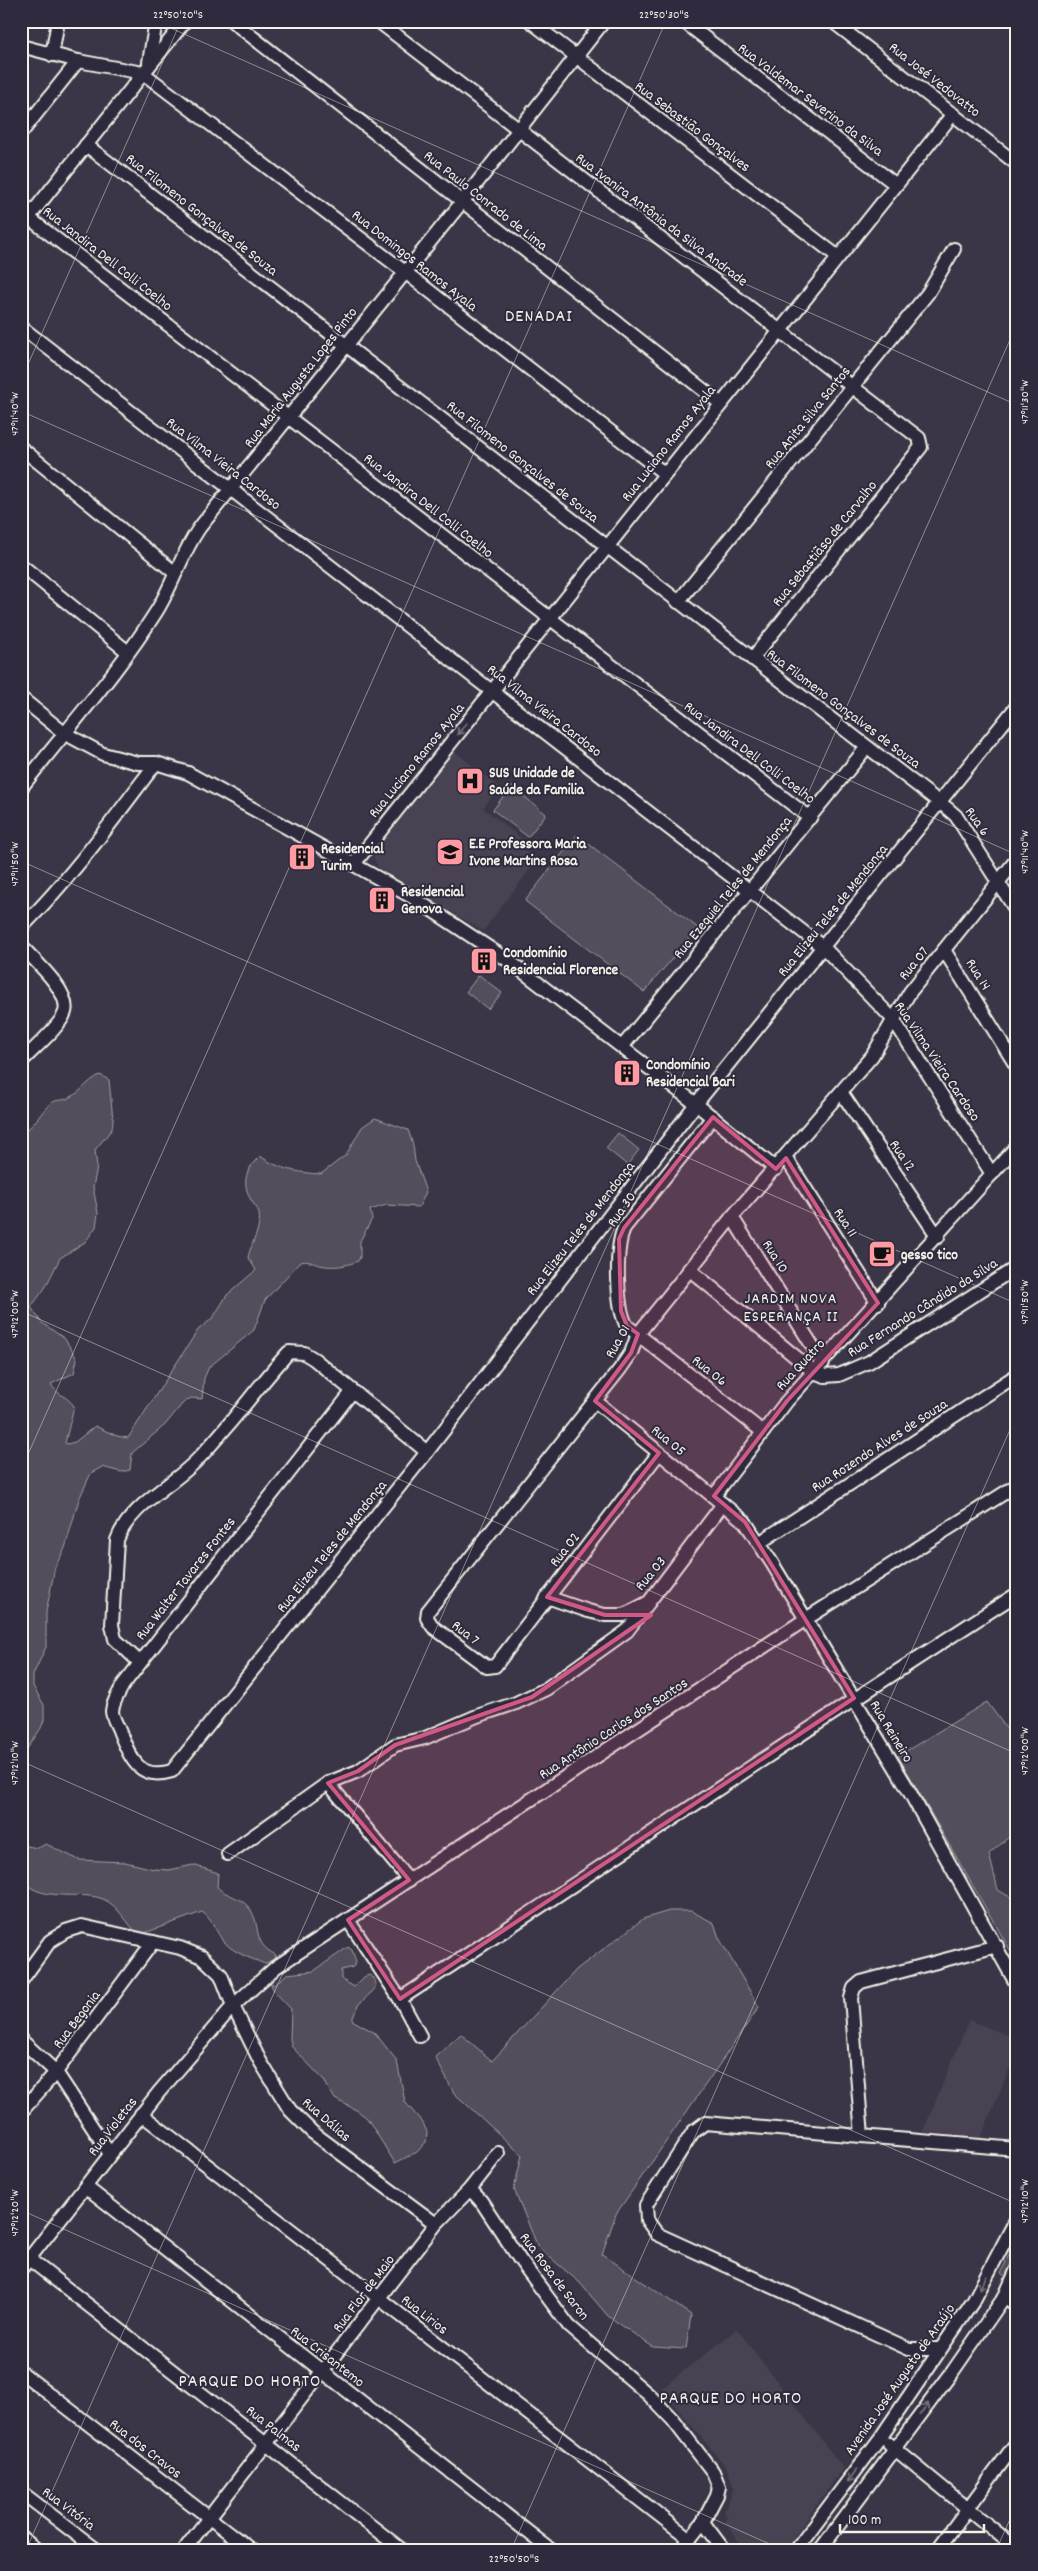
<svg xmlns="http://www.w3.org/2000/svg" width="1038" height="2571" font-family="Dekko,sans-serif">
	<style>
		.built { fill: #484352 }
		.green { fill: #534e5c; stroke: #a4a0a2 }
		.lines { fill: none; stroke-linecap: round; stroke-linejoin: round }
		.minor-casing { stroke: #f4f1e8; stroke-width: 16 }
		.major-casing { stroke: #f4f1e8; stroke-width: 20 }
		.minor { stroke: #2f2a3d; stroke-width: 12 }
		.major { stroke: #2f2a3d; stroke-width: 16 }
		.oneway { stroke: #747079 }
		.marked { fill: #d15985; fill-opacity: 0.2; stroke: #d15985; stroke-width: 4; stroke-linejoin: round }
		.ticks { fill: none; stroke: #f4f1e8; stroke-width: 1; stroke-opacity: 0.45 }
		.labels { text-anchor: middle; stroke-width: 4; stroke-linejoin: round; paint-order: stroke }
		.street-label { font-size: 15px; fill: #f4f1e8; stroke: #2f2a3d }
		.poi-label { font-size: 15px; font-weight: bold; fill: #f4f1e8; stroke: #2f2a3d; text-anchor: start }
		.neighbourhood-label { font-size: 16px; letter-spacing: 1px; fill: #f4f1e8; stroke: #2f2a3d }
		.quarter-label { font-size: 18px; letter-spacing: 1px; fill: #f4f1e8; stroke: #2f2a3d }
		.neatline { fill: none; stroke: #f4f1e8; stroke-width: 2 }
		.ticks-label { font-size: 12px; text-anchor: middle; fill: #f4f1e8 }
	</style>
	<rect width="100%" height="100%" fill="#3b3647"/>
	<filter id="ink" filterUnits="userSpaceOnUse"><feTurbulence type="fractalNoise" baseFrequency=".02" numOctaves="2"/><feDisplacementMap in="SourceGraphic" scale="10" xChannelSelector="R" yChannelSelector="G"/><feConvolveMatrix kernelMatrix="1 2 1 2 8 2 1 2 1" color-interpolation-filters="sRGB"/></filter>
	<g filter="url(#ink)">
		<g class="built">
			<path d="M 454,751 L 499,787 L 483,808 L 527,843 L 523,849 L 537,860 L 483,931 L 379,868 L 374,858 L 375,849 Z"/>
			<path d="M 969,2020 L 1017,2039 L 1017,2051 L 981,2137 L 923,2132 Z"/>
			<path d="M 737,2329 L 843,2468 L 785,2550 L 745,2550 L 725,2521 L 728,2518 L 724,2512 L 734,2488 L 727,2468 L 661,2389 Z"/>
		</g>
		<g class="green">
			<path d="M 511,786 L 546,814 L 528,837 L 493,810 Z"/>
			<path d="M 577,835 L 698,928 L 644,992 L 525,901 Z"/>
			<path d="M 479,975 L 502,993 L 488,1009 L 466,992 Z"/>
			<path d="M 100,1075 L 109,1080 L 113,1120 L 112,1129 L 95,1150 L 97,1167 L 93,1187 L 98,1213 L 96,1227 L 85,1242 L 60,1258 L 45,1288 L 31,1307 L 41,1322 L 65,1339 L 77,1359 L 74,1373 L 51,1384 C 57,1395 67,1396 74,1406 L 65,1443 L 67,1444 L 75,1442 L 95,1426 L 117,1436 L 128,1438 L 198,1330 L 213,1318 L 227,1295 L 256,1270 L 248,1257 C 251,1244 262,1227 259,1213 C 258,1208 253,1204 251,1200 C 241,1182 246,1169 260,1156 C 278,1169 298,1173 321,1174 L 346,1155 L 362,1127 L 375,1118 L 408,1130 L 413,1145 L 415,1161 L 426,1192 L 419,1207 L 386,1205 L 370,1210 L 372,1219 L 360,1241 L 360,1257 L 358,1261 C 346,1266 333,1268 320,1265 C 312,1263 308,1260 300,1262 L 265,1300 L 254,1330 L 209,1367 L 204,1378 L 202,1399 L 191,1398 L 183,1403 L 165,1425 L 132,1453 L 130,1470 L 121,1472 L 102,1467 L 91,1473 L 79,1499 L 65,1548 L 55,1567 L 46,1612 L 46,1647 L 33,1675 L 33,1686 L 44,1705 L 44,1720 L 41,1728 L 25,1752 L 21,1780 L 21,1479 C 25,1463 31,1446 21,1431 L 21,1133 C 35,1127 40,1112 51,1103 C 57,1099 64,1101 69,1098 C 81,1093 88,1080 100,1075 Z"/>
			<path d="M 618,1133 L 639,1150 L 627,1165 L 606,1148 Z"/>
			<path d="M 987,1702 L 1017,1743 L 1017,1830 L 989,1854 L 998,1890 L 1017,1901 L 1017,1962 L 898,1756 Z"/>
			<path d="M 46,1844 L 79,1860 L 125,1862 L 154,1869 L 169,1870 L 193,1865 L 218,1873 L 217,1887 C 226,1896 242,1897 250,1909 C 262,1926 251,1943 276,1955 L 275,1958 L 265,1964 C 248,1957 232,1953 221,1938 C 215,1929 211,1918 202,1912 L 139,1935 C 127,1924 118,1905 103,1899 C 81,1890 38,1904 21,1878 L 21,1845 L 38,1848 Z"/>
			<path d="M 669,1911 L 691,1911 L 714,1923 L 719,1938 L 759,2007 L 616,2214 L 602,2254 L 691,2315 L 686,2349 L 653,2347 L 608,2316 L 580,2283 L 538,2247 L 514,2189 L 522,2155 L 454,2093 L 435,2057 L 461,2034 L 492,2061 L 577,1969 L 643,1919 Z"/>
			<path d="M 348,1947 L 352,1950 L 356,1962 L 353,1967 L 341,1970 L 341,1979 L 354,1987 L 364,1977 L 369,1975 L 374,1978 L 376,1984 L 374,1990 L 358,2005 L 352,2020 L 375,2033 L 397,2061 L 405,2102 L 423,2123 L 427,2132 L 426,2142 L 417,2152 L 395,2163 L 367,2118 L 358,2111 L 335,2099 L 323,2079 L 292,2047 L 290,2039 L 291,2009 L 274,1991 L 270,1982 L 274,1985 L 287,1974 L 314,1971 Z"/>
			<path d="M 1017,2236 L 1017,2252 L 1006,2277 L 1001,2273 Z"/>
		</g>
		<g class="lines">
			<g class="minor-casing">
				<g id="minor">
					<path d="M 232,21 L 720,403"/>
					<path d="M 378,21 L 919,438 L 921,447 L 752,659"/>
					<path d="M 530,21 L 837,256"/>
					<path d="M 683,21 L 895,184"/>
					<path d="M 832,21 L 1017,164"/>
					<path d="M 21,46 L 78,61 L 143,73 L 405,272 L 665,474"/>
					<path d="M 52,55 L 58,21"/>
					<path d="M 149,62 L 156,21"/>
					<path d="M 21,133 L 78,61"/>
					<path d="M 86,145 L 948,809 L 956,816 L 1017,912"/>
					<path d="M 29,218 L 810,818"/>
					<path d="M 21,227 L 185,21"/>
					<path d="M 21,327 L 824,948 L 893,1019 L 992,1174"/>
					<path d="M 21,448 L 174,572"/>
					<path d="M 21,565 L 128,652"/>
					<path d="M 678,602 L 928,293 L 954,249"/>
					<path d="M 21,698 L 64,733 L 103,754 L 138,763 L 156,763 L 188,773 L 412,897 L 509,961 L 696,1104 L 776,1169"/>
					<path d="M 21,788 C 66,730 117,674 156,612 C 173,585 181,554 200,527 L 462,202 L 604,21"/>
					<path d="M 354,864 L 953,114"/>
					<path d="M 21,928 C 72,877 113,820 156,763"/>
					<path d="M 21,946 C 34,960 71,992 65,1012 C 61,1026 32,1050 21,1062"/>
					<path d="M 944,950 L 1017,1067"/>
					<path d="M 622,1047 L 867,747"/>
					<path d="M 841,1092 L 938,1237"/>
					<path d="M 713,1117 L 624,1228 C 615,1249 616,1308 627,1326 L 763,1432"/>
					<path d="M 786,1158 L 878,1303"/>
					<path d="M 732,1217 L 823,1363"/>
					<path d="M 689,1269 L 814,1372 L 825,1376 L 839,1375 L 869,1362 L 1017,1267"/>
					<path d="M 352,1392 L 123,1685 C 119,1693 113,1701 112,1711 C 112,1718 118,1726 120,1733 C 131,1759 139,1781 172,1771 L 427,1452 L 696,1104 L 1017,706"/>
					<path d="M 595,1401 L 745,1522 L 772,1563 L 904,1782 L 1017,1985"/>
					<path d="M 659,1453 L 495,1666 L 487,1667 L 433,1627 L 427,1618 L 428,1611 L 620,1369 L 631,1353 L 638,1334 L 732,1217 L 872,1056 L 910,992 L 1017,859"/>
					<path d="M 714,1496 L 787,1401 L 1017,1146"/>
					<path d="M 759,1543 L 1017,1375"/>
					<path d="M 547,1597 L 588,1611 L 605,1615 L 624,1615 L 649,1602 L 723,1504"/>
					<path d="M 139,1662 L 115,1639 L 112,1625 L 117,1540 C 130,1505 172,1486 197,1460 C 230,1426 257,1387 289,1352 L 304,1353 L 314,1359 L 427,1452"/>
					<path d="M 328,1783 L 409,1880"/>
					<path d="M 228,1854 L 328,1783 L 358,1771 L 395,1745 L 425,1738 L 477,1716 L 516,1703 L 546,1689 L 627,1631 L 649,1602"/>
					<path d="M 348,1920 L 400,1999 L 420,2036"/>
					<path d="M 21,1981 L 50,1941 L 66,1931 L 82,1926 L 180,1948 L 202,1957 L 221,1975 L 233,2006 L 260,2061 L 290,2110 L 312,2132 L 436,2224"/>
					<path d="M 400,1999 C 606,1864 809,1727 1017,1594"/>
					<path d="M 21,2040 L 56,2072 L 110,2154"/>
					<path d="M 21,2112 L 56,2072 L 153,1942"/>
					<path d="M 141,2114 L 690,2539"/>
					<path d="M 862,2136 L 851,1998 L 854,1988 L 861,1982 L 997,1946"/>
					<path d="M 86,2187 L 551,2550"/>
					<path d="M 470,2189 L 481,2201 L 520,2260 L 569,2326 L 649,2395 L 673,2420 L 713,2472 L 719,2487 L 717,2495 L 703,2522 L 681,2550"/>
					<path d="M 29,2259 L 402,2550"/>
					<path d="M 21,2269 L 159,2092 L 233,2006 L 276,1967 L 806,1619 L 1017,1485"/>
					<path d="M 1005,2296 L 1017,2306"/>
					<path d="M 940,2349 L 909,2349 L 657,2234 L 647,2220 L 646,2205 L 693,2132 L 705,2123 L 1017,2149"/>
					<path d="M 21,2372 L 251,2550"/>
					<path d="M 889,2444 L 1017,2549"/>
					<path d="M 21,2492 L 97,2550"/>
					<path d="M 703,2522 L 724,2550"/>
					<path d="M 184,2550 L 436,2224 L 470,2189 L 498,2153"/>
					<path d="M 796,2550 L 881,2437 L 974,2300 L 1017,2218"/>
					<path d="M 820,2550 L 953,2371 L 1005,2296 L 1017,2269"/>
					<path d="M 937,2550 L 1017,2442"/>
				</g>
			</g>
			<g class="major-casing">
				<path id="major" d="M 21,2540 L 34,2550"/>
			</g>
			<use href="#minor" class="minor"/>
			<use href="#major" class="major"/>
		</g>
		<defs><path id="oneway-shaft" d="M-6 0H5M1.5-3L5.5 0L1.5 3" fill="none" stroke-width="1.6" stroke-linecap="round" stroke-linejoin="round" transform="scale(1.25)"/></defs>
		<g class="oneway">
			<use href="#oneway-shaft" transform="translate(462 729) rotate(129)"/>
			<use href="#oneway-shaft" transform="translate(983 2283) rotate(119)"/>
			<use href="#oneway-shaft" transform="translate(924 2409) rotate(-53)"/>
			<use href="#oneway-shaft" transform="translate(852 2476) rotate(127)"/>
		</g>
	</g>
	<path class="marked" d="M 713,1117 L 776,1169 L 786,1158 L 878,1303 L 787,1401 L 714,1496 L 745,1522 L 854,1698 L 400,1999 L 348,1920 L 409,1880 L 328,1783 L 358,1771 L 395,1745 L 532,1697 L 651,1615 L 605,1615 L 547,1597 L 659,1453 L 595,1401 L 631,1353 L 638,1334 L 627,1326 L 621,1311 L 619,1239 L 624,1228 Z"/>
	<path class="ticks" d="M 155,21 L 1017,405M 21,380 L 181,21M 21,411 L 1017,855M 21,861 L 1017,1304M 21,1311 L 1017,1754M 21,1470 L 666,21M 21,1761 L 1017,2204M 21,2210 L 783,2550M 26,2550 L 1017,324M 511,2550 L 1017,1414M 996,2550 L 1017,2504"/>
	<defs>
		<g id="hospital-square" transform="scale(1.4375)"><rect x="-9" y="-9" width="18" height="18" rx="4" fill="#ff9aa2" stroke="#2f2a3d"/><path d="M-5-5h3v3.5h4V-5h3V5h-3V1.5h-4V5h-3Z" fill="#111"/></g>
		<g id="school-square" transform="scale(1.4375)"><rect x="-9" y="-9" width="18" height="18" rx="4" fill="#ff9aa2" stroke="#2f2a3d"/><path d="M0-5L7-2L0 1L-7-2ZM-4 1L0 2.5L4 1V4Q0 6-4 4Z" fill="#111"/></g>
		<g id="building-square" transform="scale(1.4375)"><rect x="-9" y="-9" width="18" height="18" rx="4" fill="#ff9aa2" stroke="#2f2a3d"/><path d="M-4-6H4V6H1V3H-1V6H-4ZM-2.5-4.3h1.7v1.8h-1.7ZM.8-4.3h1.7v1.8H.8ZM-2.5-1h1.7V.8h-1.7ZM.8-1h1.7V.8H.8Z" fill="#111"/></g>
		<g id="cafe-square" transform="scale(1.4375)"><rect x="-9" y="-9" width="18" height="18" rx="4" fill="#ff9aa2" stroke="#2f2a3d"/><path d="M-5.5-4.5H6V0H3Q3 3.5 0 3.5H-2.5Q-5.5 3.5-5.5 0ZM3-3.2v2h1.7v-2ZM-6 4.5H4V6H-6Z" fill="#111"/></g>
	</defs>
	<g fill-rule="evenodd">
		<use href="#hospital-square" x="470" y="781"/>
		<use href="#school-square" x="450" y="852"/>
		<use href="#building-square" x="302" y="857"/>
		<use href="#building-square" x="382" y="900"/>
		<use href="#building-square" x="484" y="961"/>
		<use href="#building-square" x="627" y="1073"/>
		<use href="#cafe-square" x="882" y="1254"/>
	</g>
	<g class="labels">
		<g class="street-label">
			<text transform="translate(935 79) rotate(38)" y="5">Rua José Vedovatto</text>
			<text transform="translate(811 99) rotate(37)" y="5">Rua Valdemar Severino da Silva</text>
			<text transform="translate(693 126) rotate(37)" y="5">Rua Sebastião Gonçalves</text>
			<text transform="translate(486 200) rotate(38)" y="5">Rua Paulo Conrado de Lima</text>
			<text transform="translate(202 214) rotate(38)" y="5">Rua Filomeno Gonçalves de Souza</text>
			<text transform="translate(662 219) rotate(37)" y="5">Rua Ivanira Antônia da Silva Andrade</text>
			<text transform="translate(108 258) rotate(38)" y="5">Rua Jandira Dell Colli Coelho</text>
			<text transform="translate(415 260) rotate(38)" y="5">Rua Domingos Ramos Ayala</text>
			<text transform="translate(300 377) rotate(-52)" y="5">Rua Maria Augusta Lopes Pinto</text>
			<text transform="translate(807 417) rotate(-51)" y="5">Rua Anita Silva Santos</text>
			<text transform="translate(668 443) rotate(-52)" y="5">Rua Luciano Ramos Ayala</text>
			<text transform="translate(523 461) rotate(38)" y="5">Rua Filomeno Gonçalves de Souza</text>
			<text transform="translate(224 463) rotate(38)" y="5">Rua Vilma Vieira Cardoso</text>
			<text transform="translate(429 505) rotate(38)" y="5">Rua Jandira Dell Colli Coelho</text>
			<text transform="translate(824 543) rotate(-51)" y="5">Rua Sebastiãso de Carvalho</text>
			<text transform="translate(844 708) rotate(37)" y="5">Rua Filomeno Gonçalves de Souza</text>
			<text transform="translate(545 710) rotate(38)" y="5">Rua Vilma Vieira Cardoso</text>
			<text transform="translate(750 752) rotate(37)" y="5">Rua Jandira Dell Colli Coelho</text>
			<text transform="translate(416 760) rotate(-51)" y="5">Rua Luciano Ramos Ayala</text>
			<text transform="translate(978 821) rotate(55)" y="5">Rua 6</text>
			<text transform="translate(732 887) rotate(-51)" y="5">Rua Ezequiel Teles de Mendonça</text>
			<text transform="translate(832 910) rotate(-51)" y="5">Rua Elizeu Teles de Mendonça</text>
			<text transform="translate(913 963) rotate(-51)" y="5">Rua 07</text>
			<text transform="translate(979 974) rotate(58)" y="5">Rua 14</text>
			<text transform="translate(938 1061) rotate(56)" y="5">Rua Vilma Vieira Cardoso</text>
			<text transform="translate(903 1155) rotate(56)" y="5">Rua 12</text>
			<text transform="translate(621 1209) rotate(-55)" y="5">Rua 30</text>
			<text transform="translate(846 1222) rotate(57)" y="5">Rua 11</text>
			<text transform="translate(580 1228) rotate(-52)" y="5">Rua Elizeu Teles de Mendonça</text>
			<text transform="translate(776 1256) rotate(58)" y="5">Rua 10</text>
			<text transform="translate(922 1307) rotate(-32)" y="5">Rua Fernando Cândido da Silva</text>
			<text transform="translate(617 1341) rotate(-60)" y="5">Rua 01</text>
			<text transform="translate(800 1364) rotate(-47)" y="5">Rua Quatro</text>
			<text transform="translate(710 1370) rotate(38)" y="5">Rua 06</text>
			<text transform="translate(669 1440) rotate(39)" y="5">Rua 05</text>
			<text transform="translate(879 1445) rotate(-33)" y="5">Rua Rozendo Alves de Souza</text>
			<text transform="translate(331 1546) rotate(-51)" y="5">Rua Elizeu Teles de Mendonça</text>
			<text transform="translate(564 1549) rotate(-52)" y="5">Rua 02</text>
			<text transform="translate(650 1573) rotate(-50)" y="5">Rua 03</text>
			<text transform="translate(185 1578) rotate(-52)" y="5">Rua Walter Tavares Fontes</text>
			<text transform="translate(466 1632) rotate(38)" y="5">Rua 7</text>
			<text transform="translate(613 1728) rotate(-33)" y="5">Rua Antônio Carlos dos Santos</text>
			<text transform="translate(892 1731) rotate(59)" y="5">Rua Reineiro</text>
			<text transform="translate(76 2019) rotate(-53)" y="5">Rua Begonia</text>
			<text transform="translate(327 2119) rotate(41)" y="5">Rua Dálias</text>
			<text transform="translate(112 2126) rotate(-52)" y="5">Rua Violetas</text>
			<text transform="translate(555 2276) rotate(53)" y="5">Rua Rosa de Saron</text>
			<text transform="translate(363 2293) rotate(-53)" y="5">Rua Flor de Maio</text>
			<text transform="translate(425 2314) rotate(38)" y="5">Rua Lirios</text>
			<text transform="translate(328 2356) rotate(38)" y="5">Rua Crisantemo</text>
			<text transform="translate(899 2379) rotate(-55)" y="5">Avenida José Augusto de Araújo</text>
			<text transform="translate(274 2428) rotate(38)" y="5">Rua Palmas</text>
			<text transform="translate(146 2448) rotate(38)" y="5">Rua dos Cravos</text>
			<text transform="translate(69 2508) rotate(37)" y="5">Rua Vitória</text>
		</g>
		<g class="poi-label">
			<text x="489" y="777">SUS Unidade de<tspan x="489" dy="17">Saúde da Familia</tspan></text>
			<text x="469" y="848">E.E Professora Maria<tspan x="469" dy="17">Ivone Martins Rosa</tspan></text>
			<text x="321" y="853">Residencial<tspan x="321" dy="17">Turim</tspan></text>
			<text x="401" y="896">Residencial<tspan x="401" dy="17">Genova</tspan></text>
			<text x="503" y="957">Condomínio<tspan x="503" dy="17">Residencial Florence</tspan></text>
			<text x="646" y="1069">Condomínio<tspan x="646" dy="17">Residencial Bari</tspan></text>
			<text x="901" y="1259">gesso tico</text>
		</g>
		<g class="neighbourhood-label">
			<text x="791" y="1303">JARDIM NOVA<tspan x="791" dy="18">ESPERANÇA II</tspan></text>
		</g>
		<g class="quarter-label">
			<text x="539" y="321">DENADAI</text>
			<text x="250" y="2386">PARQUE DO HORTO</text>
			<text x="731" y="2403">PARQUE DO HORTO</text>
		</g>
	</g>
	<rect width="1038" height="2571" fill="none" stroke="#2f2a3d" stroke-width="55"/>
	<path d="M840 2524v8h144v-8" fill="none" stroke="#f4f1e8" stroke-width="2.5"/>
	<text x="848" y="2524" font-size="15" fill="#f4f1e8" stroke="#2f2a3d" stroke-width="4" paint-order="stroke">100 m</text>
	<rect x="28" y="28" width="982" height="2516" class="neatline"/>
	<g class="ticks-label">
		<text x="178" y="18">22°50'20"S</text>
		<text x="664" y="18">22°50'30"S</text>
		<text transform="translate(1024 402) rotate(-90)" y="4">47°11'30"W</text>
		<text transform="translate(14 414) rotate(-90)" y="4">47°11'40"W</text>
		<text transform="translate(1024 852) rotate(-90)" y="4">47°11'40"W</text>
		<text transform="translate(14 864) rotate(-90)" y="4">47°11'50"W</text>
		<text transform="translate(1024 1302) rotate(-90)" y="4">47°11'50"W</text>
		<text transform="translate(14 1314) rotate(-90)" y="4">47°12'00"W</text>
		<text transform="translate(1024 1751) rotate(-90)" y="4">47°12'00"W</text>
		<text transform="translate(14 1763) rotate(-90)" y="4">47°12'10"W</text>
		<text transform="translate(1024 2201) rotate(-90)" y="4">47°12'10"W</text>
		<text transform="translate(14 2213) rotate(-90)" y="4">47°12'20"W</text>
		<text x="514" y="2562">22°50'50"S</text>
	</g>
</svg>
